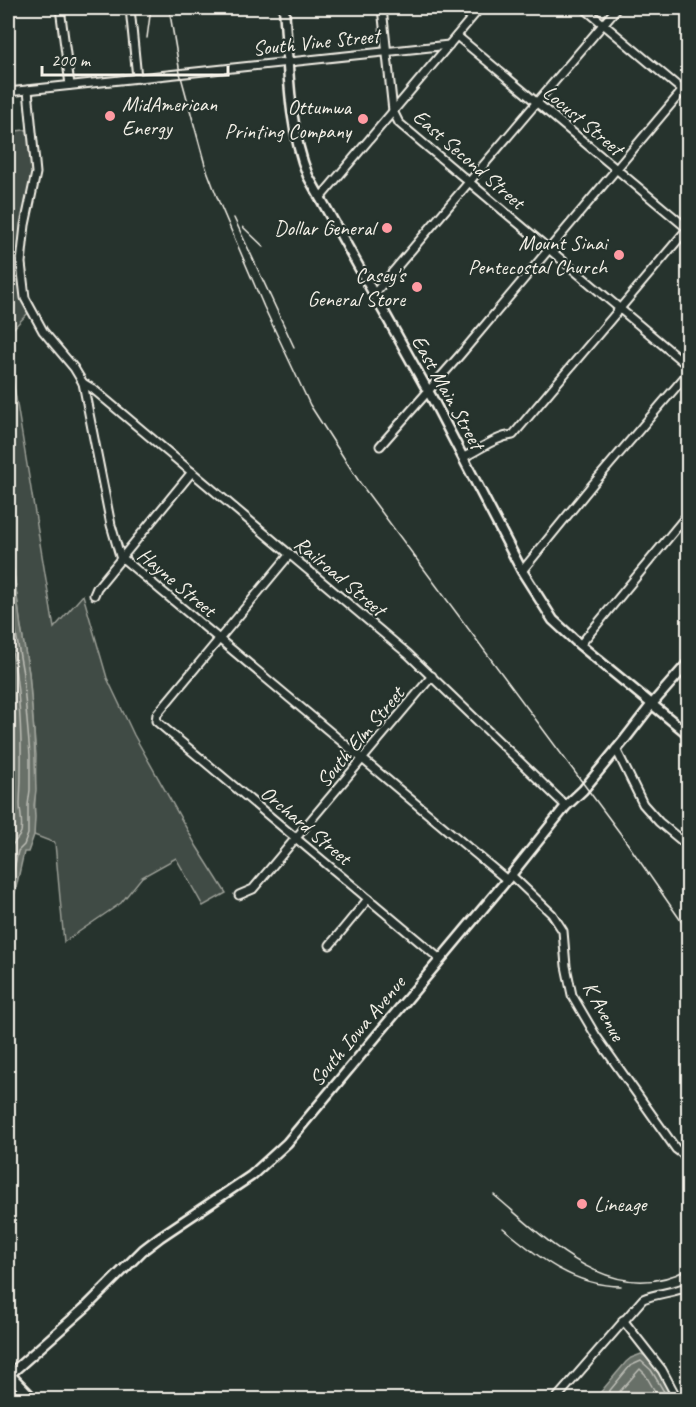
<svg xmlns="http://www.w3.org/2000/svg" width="696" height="1407" font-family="Caveat,sans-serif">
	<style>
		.green { fill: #414b45; stroke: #9a9e96; stroke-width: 1.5 }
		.water { fill: #676f68; stroke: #9fa39b; stroke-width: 1.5 }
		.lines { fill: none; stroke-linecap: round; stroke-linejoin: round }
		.shore { stroke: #bcbdb5; stroke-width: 1.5 }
		.minor-casing { stroke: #f4f1e8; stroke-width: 11 }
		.major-casing { stroke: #f4f1e8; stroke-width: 13 }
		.highway-casing { stroke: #f4f1e8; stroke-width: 14 }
		.minor { stroke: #26332d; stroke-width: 7 }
		.major { stroke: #26332d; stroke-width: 8 }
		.highway { stroke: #26332d; stroke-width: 9 }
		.rail { stroke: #f4f1e8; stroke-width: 1.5 }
		.poi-dot { fill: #ff9aa2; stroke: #26332d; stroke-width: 2 }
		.labels { text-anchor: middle; stroke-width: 4.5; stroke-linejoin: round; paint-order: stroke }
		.street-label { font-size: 21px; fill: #f4f1e8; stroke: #26332d }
		.poi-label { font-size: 21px; fill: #f4f1e8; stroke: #26332d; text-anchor: end }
	</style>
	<rect width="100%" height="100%" fill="#26332d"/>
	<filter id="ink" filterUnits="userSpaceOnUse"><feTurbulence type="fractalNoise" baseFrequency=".0167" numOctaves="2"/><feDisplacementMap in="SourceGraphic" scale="12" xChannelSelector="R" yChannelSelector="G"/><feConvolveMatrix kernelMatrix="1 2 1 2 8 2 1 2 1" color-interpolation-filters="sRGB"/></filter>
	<g filter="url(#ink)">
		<g class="green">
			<path d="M 32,129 L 36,173 L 21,263 L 31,310 L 8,334 L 8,132 Z"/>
			<path d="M 8,350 L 54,628 L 83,595 L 107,678 L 134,735 L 197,847 L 226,893 L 203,906 L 176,858 L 142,877 L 121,903 L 64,942 L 55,843 L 34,835 L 36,755 L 29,673 L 21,628 L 8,527 Z"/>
		</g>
		<g class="water">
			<path d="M 8,527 L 21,628 L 29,673 L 34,733 L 36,790 L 34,805 L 35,817 L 34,835 L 28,852 L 24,852 L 15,892 L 8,913 Z"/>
			<path d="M 641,1354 C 658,1359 667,1385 675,1400 L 594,1400 L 626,1362 L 631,1358 Z"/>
		</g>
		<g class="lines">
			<g class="shore">
				<path d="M 8,568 L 15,628 L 23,674 L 30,755 L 30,790 L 28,805 L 28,834 L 24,845 L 18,851 L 8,896"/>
				<path d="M 8,630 C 21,687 23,746 20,804 C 20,814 23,822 21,832 C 19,839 14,841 11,847 C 9,852 9,860 8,865"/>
				<path d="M 8,683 L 13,755 L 13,790 L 11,805 L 12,831 L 8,837"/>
				<path d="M 602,1400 L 630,1366 L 641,1361 L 651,1370 L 669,1400"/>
				<path d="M 612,1400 L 640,1369 L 645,1374 L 660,1400"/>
			</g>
			<g class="minor-casing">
				<g id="minor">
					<path d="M 60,8 L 70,85"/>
					<path d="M 130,8 L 137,78"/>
					<path d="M 382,8 L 393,111 L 399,123 L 688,366"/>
					<path d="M 584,8 L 688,95"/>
					<path d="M 457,36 L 688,229"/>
					<path d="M 28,90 L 36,173 L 25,225 L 21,263 L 25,298 L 43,331 L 74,368 L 83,383 L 111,525 L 120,556 L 507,880"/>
					<path d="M 8,92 L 449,45"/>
					<path d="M 320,198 L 480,8"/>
					<path d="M 374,294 L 617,8"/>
					<path d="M 83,383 L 93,389 L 408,654 L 566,806"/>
					<path d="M 380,446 L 460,355 L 688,84"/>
					<path d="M 464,457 C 481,449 495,437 513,435 L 688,228"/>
					<path d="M 290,554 L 157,714 L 156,721 L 440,959"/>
					<path d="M 522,571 L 593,484 L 688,373"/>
					<path d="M 94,595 L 97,588 L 192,472"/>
					<path d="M 580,645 L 688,514"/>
					<path d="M 616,749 L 643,804 L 659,822 L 688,846"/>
					<path d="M 511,875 L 552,914 L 563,931 L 566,966 L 572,995 L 596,1036 L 676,1149 L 688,1158"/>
					<path d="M 239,895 L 253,889 L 432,676"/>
					<path d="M 330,945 L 368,899"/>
					<path d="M 623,1320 L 662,1370 L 678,1400"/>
					<path d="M 555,1400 L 643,1299 C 657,1293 674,1293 688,1286"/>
				</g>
			</g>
			<g class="major-casing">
				<g id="major">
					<path d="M 284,8 C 289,63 287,124 308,176 L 432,398 L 522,571 L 553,620 L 580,645 L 688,734"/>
					<path d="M 8,1376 L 87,1306 L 143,1250 L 160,1237 L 251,1176 L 287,1143 L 511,875 L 566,806 L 583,790 L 625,739 L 652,704 L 688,663"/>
				</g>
			</g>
			<g class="highway-casing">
				<g id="highway">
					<path d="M 8,1373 L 34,1400"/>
					<path d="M 8,1390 L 17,1400"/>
				</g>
			</g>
			<use href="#minor" class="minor"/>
			<use href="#major" class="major"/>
			<use href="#highway" class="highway"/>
			<g class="rail">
				<path d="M 169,8 L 180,73 L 205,165 L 219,202 L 264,307 L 310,405 L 360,483 L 623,837 L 688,931"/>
				<path d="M 147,38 L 151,8"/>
				<path d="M 234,218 L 294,347"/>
				<path d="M 243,227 L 264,247"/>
				<path d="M 494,1195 C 548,1240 612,1310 688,1269"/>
				<path d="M 503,1228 C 538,1257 573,1286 621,1286"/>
			</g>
		</g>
	</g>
	<g class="poi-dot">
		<circle cx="110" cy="116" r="6"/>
		<circle cx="363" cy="119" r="6"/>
		<circle cx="387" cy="228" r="6"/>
		<circle cx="619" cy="255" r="6"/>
		<circle cx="417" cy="287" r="6"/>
		<circle cx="582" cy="1204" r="6"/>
	</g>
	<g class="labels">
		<g class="street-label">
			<text transform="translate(316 42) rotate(-6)" y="7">South Vine Street</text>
			<text transform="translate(583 120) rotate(40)" y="7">Locust Street</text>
			<text transform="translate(469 159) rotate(41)" y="7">East Second Street</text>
			<text transform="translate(448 392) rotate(61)" y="7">East Main Street</text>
			<text transform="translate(340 576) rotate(40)" y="7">Railroad Street</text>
			<text transform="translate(177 582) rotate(40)" y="7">Hayne Street</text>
			<text transform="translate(360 737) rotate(-50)" y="7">South Elm Street</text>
			<text transform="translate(306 825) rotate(40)" y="7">Orchard Street</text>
			<text transform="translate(604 1011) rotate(61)" y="7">K Avenue</text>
			<text transform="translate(357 1031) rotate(-50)" y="7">South Iowa Avenue</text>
		</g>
		<g class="poi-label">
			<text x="122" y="111" text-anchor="start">MidAmerican<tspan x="122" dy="24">Energy</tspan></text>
			<text x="351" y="114">Ottumwa<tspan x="351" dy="24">Printing Company</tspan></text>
			<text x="375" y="235">Dollar General</text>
			<text x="607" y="250">Mount Sinai<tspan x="607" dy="24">Pentecostal Church</tspan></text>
			<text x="405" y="282">Casey's<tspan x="405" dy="24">General Store</tspan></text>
			<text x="594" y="1211" text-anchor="start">Lineage</text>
		</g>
	</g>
	<rect width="696" height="1407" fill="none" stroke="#26332d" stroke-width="30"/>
	<rect x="15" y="15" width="666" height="1377" fill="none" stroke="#f4f1e8" stroke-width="2" filter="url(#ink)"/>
	<path d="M42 66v9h186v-9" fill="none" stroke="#f4f1e8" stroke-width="3"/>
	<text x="51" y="66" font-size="18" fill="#f4f1e8" stroke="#26332d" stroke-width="4.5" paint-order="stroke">200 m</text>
</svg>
